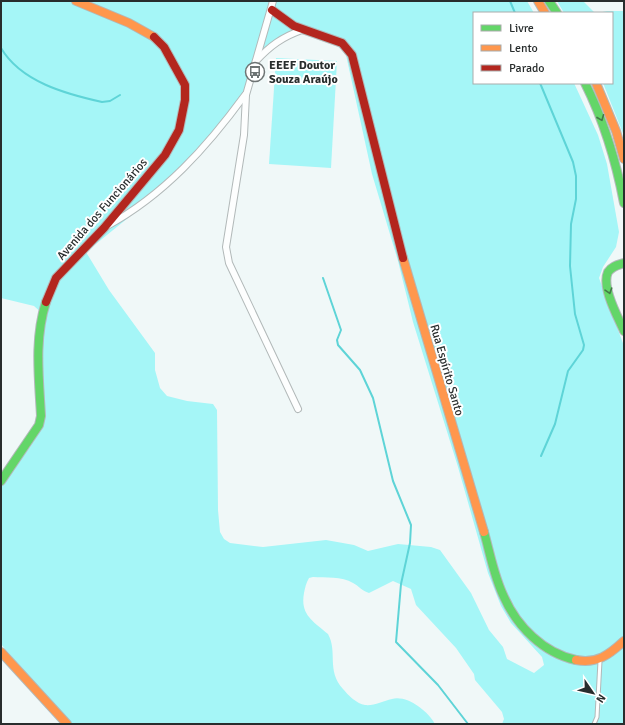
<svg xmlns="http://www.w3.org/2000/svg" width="625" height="725" font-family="Signika,sans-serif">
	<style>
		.green { fill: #a5f6f7; fill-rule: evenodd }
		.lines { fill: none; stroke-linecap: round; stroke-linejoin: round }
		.stream { stroke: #5ed4d7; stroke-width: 2 }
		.lane-casing { stroke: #b2b9b9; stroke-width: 5 }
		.street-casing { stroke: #b2b9b9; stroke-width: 8 }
		.fast-casing { stroke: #b2b9b9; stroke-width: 10 }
		.slow-casing { stroke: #b2b9b9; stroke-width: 10 }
		.jam-casing { stroke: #b2b9b9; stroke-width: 10 }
		.lane { stroke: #fdfefe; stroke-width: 3 }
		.street { stroke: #fdfefe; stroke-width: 6 }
		.fast { stroke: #63d668; stroke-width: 8 }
		.slow { stroke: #ff974d; stroke-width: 8 }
		.jam { stroke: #b3261e; stroke-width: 8 }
		.oneway { stroke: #437948 }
		.labels { text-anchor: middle; stroke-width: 4; stroke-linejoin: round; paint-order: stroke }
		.poi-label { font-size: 12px; font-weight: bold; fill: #282d2d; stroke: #fff; text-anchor: start }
		.street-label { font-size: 12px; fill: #282d2d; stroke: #fff }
	</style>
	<rect width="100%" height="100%" fill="#f0f8f8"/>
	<g class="green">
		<path d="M 1,1 L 527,1 L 534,13 L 474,13 L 474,83 L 574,83 L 598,135 L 607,164 L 619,232 L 616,247 L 603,267 L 599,278 L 624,346 L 624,724 L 502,724 L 504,719 L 502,712 L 475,680 L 474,674 L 456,648 L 416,605 L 411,589 L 393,581 L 369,593 C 362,591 359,586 353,583 C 342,576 325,578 313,577 L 309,578 C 306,583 305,588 304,593 C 300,615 313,621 328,634 C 338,652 326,670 343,689 C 348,695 357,704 365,705 C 374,706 383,701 392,699 C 407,695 428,711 435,724 L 70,724 L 1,644 L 1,484 L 30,447 L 39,431 L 45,412 L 41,351 L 43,314 L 34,306 L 1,298 ZM 301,34 C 319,34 335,40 346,55 L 372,174 L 398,261 L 413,322 L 458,467 L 488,573 L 501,606 L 511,623 L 542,657 L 544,665 L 534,673 L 507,659 L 503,647 L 489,630 L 471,593 L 440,550 L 431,547 L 398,544 L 368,551 L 354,545 L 326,540 L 263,547 L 230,543 L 224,539 L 220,532 L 218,510 L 217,410 L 213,404 L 187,401 L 167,396 L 160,388 L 155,370 L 155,353 L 109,290 L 86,252 L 139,209 L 223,127 L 252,80 L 257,65 L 270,49 L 291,37 Z"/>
		<path d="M 557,1 L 583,1 L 595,13 L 564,13 Z"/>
		<path d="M 607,11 L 624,11 L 624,136 L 603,83 L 612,83 L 612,13 L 598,13 Z"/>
		<path d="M 276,58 L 337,61 L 331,168 L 269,164 Z"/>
	</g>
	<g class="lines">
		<g class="stream">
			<path d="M 510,1 L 515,13"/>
			<path d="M 1,48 C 21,82 66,94 102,102 L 110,101 L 120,95"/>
			<path d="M 540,83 L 573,162 L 576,176 L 576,199 L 571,224 L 570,266 L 575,314 L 584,345 L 583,350 L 568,371 L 555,424 L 541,456"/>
			<path d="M 323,278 L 341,330 L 337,340 L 338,345 L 360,370 L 373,398 L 393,481 L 411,525 L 410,543 L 401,584 L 396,642 L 438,685 L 468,724"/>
		</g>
		<g class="lane-casing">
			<path id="lane" d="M 594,724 L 597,717 L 600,661"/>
		</g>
		<g class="street-casing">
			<g id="street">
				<path d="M 273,1 L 246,95 L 244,135 L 226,247 L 229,263 L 298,409"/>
				<path d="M 256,61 C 270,46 282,37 302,30"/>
				<path d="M 107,226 C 164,195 207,147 245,95"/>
			</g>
		</g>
		<g class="fast-casing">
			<g id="fast">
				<path d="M 549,1 L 557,13"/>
				<path d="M 585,83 C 604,121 616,161 624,203"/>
				<path d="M 624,263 C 618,265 612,266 608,272 C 601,287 618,317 624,331"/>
				<path d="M 1,481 L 39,425 L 41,416 C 39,378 34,339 46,302"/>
				<path d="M 484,532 C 490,553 494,577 504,597 C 517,626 543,653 576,660"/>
			</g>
		</g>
		<g class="slow-casing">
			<g id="slow">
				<path d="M 76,1 L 129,23 L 154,37"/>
				<path d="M 538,1 L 545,13"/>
				<path d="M 596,83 L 616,131 L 624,159"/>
				<path d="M 403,258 L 484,532"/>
				<path d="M 1,652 L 67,724"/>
				<path d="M 576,660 C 597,664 609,655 624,641"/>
			</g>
		</g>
		<g class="jam-casing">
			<g id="jam">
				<path d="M 272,10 L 294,26 L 342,43 L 352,55 L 403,258"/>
				<path d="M 46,302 L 56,278 L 104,228 L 165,155 L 179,130 L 185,100 L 185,85 L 164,47 L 154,37"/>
			</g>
		</g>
		<use href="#lane" class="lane"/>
		<use href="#street" class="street"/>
		<use href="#fast" class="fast"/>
		<use href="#slow" class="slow"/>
		<use href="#jam" class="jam"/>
	</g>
	<defs><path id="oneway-chevron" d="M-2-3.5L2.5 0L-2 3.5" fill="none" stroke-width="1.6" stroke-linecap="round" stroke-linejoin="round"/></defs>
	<g class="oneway">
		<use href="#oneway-chevron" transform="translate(601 118) rotate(68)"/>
		<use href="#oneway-chevron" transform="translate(609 291) rotate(72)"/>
	</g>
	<defs>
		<g id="bus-ring" transform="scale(1)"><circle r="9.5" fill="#fff" stroke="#6e7474" stroke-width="1.5"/><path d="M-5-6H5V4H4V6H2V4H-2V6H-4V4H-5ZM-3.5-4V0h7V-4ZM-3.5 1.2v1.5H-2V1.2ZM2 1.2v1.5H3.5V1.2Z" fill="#6e7474"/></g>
	</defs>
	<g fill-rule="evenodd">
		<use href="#bus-ring" x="255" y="72"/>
	</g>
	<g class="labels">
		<g class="poi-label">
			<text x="269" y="69">EEEF Doutor<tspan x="269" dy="14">Souza Araújo</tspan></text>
		</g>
		<g class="street-label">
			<text transform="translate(102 209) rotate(-49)" y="4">Avenida dos Funcionários</text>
			<text transform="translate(447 370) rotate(74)" y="4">Rua Espírito Santo</text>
		</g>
	</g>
	<rect width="625" height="725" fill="none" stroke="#282d2d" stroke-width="4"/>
	<rect x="473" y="12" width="140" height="72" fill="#ffffff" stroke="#a9abab"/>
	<rect x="481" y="25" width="20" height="6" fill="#63d668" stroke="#a9abab"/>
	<text x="509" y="32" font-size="12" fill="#282d2d">Livre</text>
	<rect x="481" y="45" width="20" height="6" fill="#ff974d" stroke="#a9abab"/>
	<text x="509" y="52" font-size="12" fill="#282d2d">Lento</text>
	<rect x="481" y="65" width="20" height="6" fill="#b3261e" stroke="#a9abab"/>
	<text x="509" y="72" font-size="12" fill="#282d2d">Parado</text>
	<g transform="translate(593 693) rotate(124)" stroke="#ffffff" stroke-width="3" paint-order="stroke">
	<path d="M0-3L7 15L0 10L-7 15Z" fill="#282d2d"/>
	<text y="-6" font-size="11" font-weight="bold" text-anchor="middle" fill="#282d2d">N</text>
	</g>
</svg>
